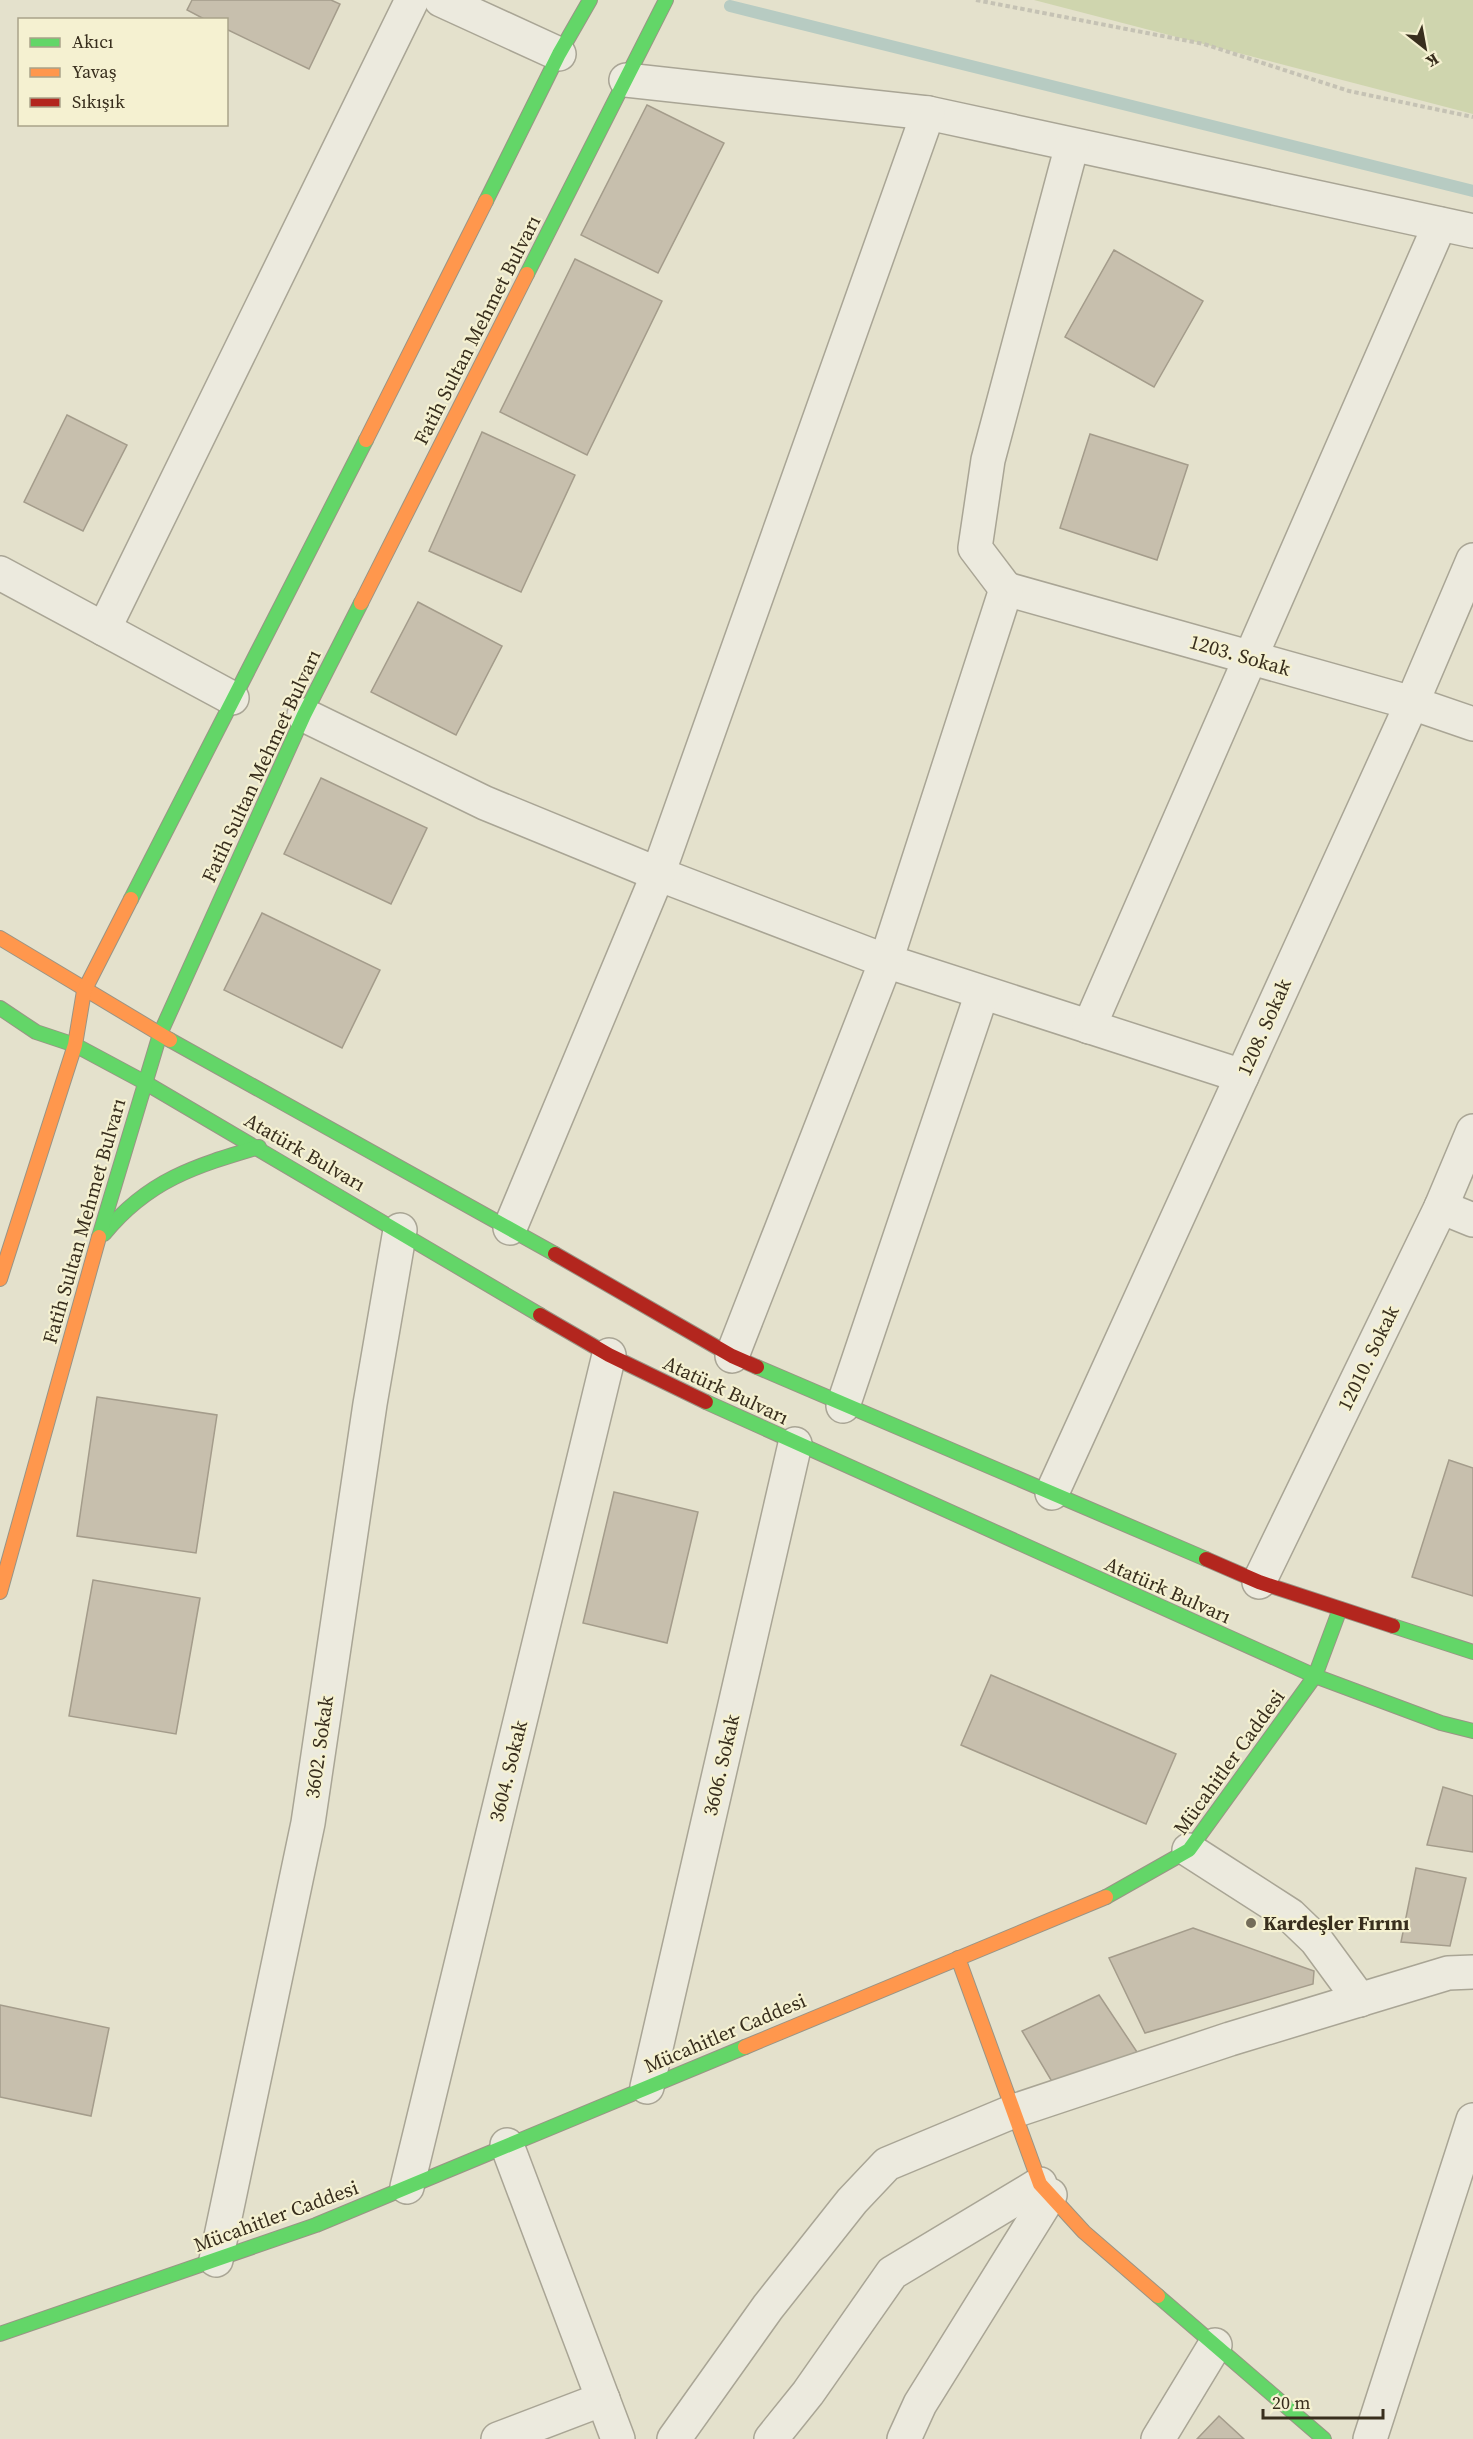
<svg xmlns="http://www.w3.org/2000/svg" width="1473" height="2439" font-family="'Source Serif 4',serif">
	<style>
		.green { fill: #cfd5ae }
		.lines { fill: none; stroke-linecap: round; stroke-linejoin: round }
		.stream { stroke: #b7cbc2; stroke-width: 12 }
		.building { fill: #c7bfad; stroke: #a49c8b; stroke-width: 1.5 }
		.street-casing { stroke: #a9a595; stroke-width: 36 }
		.fast-casing { stroke: #999485; stroke-width: 16 }
		.slow-casing { stroke: #999485; stroke-width: 16 }
		.jam-casing { stroke: #999485; stroke-width: 16 }
		.path { stroke: #c5c2b4; stroke-width: 4; stroke-dasharray: 4.5 3; stroke-linecap: butt }
		.street { stroke: #eceade; stroke-width: 33 }
		.fast { stroke: #63d668; stroke-width: 14 }
		.slow { stroke: #ff974d; stroke-width: 14 }
		.jam { stroke: #b3261e; stroke-width: 14 }
		.poi-dot { fill: #746d5a; stroke: #f5f1d1; stroke-width: 2 }
		.labels { text-anchor: middle; stroke-width: 4.5; stroke-linejoin: round; paint-order: stroke }
		.street-label { font-size: 20px; fill: #382e1d; stroke: #f5f1d1 }
		.poi-label { font-size: 20px; font-weight: bold; fill: #382e1d; stroke: #f5f1d1; text-anchor: start }
	</style>
	<rect width="100%" height="100%" fill="#e4e1cc"/>
	<path class="green" d="M 1034,0 L 1473,0 L 1473,114 Z"/>
	<g class="lines">
		<path class="stream" d="M 730,6 L 1473,191"/>
	</g>
	<g class="building">
		<path d="M 192,0 L 331,0 L 340,4 L 309,69 L 226,29 L 226,20 L 206,20 L 187,10 Z"/>
		<path d="M 647,105 L 724,143 L 658,273 L 581,235 Z"/>
		<path d="M 1114,250 L 1203,301 L 1154,387 L 1065,337 Z"/>
		<path d="M 575,259 L 662,301 L 587,455 L 500,412 Z"/>
		<path d="M 67,415 L 127,445 L 83,531 L 24,502 Z"/>
		<path d="M 482,432 L 575,475 L 521,592 L 429,551 Z"/>
		<path d="M 1090,434 L 1188,465 L 1157,560 L 1060,528 Z"/>
		<path d="M 418,602 L 502,646 L 456,735 L 371,692 Z"/>
		<path d="M 321,778 L 427,828 L 391,904 L 284,854 Z"/>
		<path d="M 262,913 L 380,970 L 342,1048 L 224,990 Z"/>
		<path d="M 97,1397 L 217,1415 L 196,1553 L 77,1536 Z"/>
		<path d="M 1449,1460 L 1473,1468 L 1473,1596 L 1412,1577 Z"/>
		<path d="M 614,1492 L 698,1512 L 667,1643 L 583,1623 Z"/>
		<path d="M 93,1580 L 200,1598 L 176,1734 L 69,1716 Z"/>
		<path d="M 991,1675 L 1176,1754 L 1146,1824 L 961,1745 Z"/>
		<path d="M 1443,1787 L 1473,1796 L 1473,1852 L 1427,1845 Z"/>
		<path d="M 1416,1868 L 1466,1878 L 1450,1946 L 1401,1942 Z"/>
		<path d="M 1193,1928 L 1314,1971 L 1313,1984 L 1145,2033 L 1109,1958 Z"/>
		<path d="M 1099,1995 L 1137,2052 L 1057,2090 L 1022,2031 Z"/>
		<path d="M 0,2005 L 109,2028 L 91,2116 L 0,2097 Z"/>
		<path d="M 1219,2416 L 1244,2439 L 1197,2439 Z"/>
	</g>
	<g class="lines">
		<g class="street-casing">
			<g id="street">
				<path d="M 441,0 L 559,54"/>
				<path d="M 626,80 L 928,113 L 1473,231"/>
				<path d="M 0,573 L 232,698"/>
				<path d="M 1006,589 L 886,961 L 1242,1076"/>
				<path d="M 1006,589 L 1412,703 L 1473,724"/>
				<path d="M 1006,589 L 975,548 L 988,460 L 1072,145"/>
				<path d="M 104,629 L 412,0"/>
				<path d="M 304,715 L 485,803 L 658,874 L 886,961 L 732,1356"/>
				<path d="M 1089,1027 L 1440,224"/>
				<path d="M 1441,1207 L 1473,1220"/>
				<path d="M 510,1228 L 658,874 L 928,113"/>
				<path d="M 843,1406 L 982,993"/>
				<path d="M 1052,1493 L 1412,703 L 1473,560"/>
				<path d="M 1259,1582 L 1441,1207 L 1473,1131"/>
				<path d="M 1189,1850 L 1290,1915 L 1316,1940 L 1360,2000"/>
				<path d="M 647,2087 L 795,1444"/>
				<path d="M 507,2145 L 618,2439"/>
				<path d="M 407,2187 L 609,1355"/>
				<path d="M 216,2260 L 308,1823 L 370,1404 L 400,1230"/>
				<path d="M 498,2439 L 603,2399"/>
				<path d="M 674,2439 L 768,2307 L 852,2201 L 887,2164 L 1014,2111 L 1230,2039 L 1448,1973 L 1473,1972"/>
				<path d="M 771,2439 L 808,2393 L 892,2273 L 1040,2184"/>
				<path d="M 904,2439 L 920,2404 L 1050,2195"/>
				<path d="M 1158,2439 L 1215,2345"/>
				<path d="M 1370,2439 L 1473,2120"/>
			</g>
		</g>
		<g class="fast-casing">
			<g id="fast">
				<path d="M 486,201 L 559,54 L 590,0"/>
				<path d="M 527,274 L 666,0"/>
				<path d="M 131,899 L 366,440"/>
				<path d="M 0,1008 L 36,1032 L 75,1045 L 144,1082 L 540,1315"/>
				<path d="M 170,1040 L 555,1254"/>
				<path d="M 104,1234 C 148,1180 195,1166 259,1147"/>
				<path d="M 99,1237 L 160,1034 L 304,715 L 361,603"/>
				<path d="M 757,1367 L 1206,1559"/>
				<path d="M 706,1402 L 1315,1676 L 1441,1723 L 1473,1731"/>
				<path d="M 1393,1626 L 1473,1652"/>
				<path d="M 1106,1897 L 1189,1850 L 1315,1676 L 1340,1609"/>
				<path d="M 1158,2296 L 1324,2439"/>
				<path d="M 0,2334 L 316,2225 L 745,2047"/>
			</g>
		</g>
		<g class="slow-casing">
			<g id="slow">
				<path d="M 366,440 L 486,201"/>
				<path d="M 361,603 L 527,274"/>
				<path d="M 0,938 L 170,1040"/>
				<path d="M 0,1279 L 75,1045 L 84,991 L 131,899"/>
				<path d="M 0,1592 L 99,1237"/>
				<path d="M 958,1958 L 1040,2184 L 1084,2232 L 1158,2296"/>
				<path d="M 745,2047 L 1106,1897"/>
			</g>
		</g>
		<g class="jam-casing">
			<g id="jam">
				<path d="M 555,1254 L 732,1356 L 757,1367"/>
				<path d="M 540,1315 L 609,1355 L 706,1402"/>
				<path d="M 1206,1559 L 1259,1582 L 1393,1626"/>
			</g>
		</g>
		<path class="path" d="M 976,0 L 1204,44 L 1349,91 L 1473,117"/>
		<use href="#street" class="street"/>
		<use href="#fast" class="fast"/>
		<use href="#slow" class="slow"/>
		<use href="#jam" class="jam"/>
	</g>
	<circle class="poi-dot" cx="1251" cy="1923" r="6"/>
	<g class="labels">
		<g class="street-label">
			<text transform="translate(477 330) rotate(-63)" y="7">Fatih Sultan Mehmet Bulvarı</text>
			<text transform="translate(1240 655) rotate(16)" y="7">1203. Sokak</text>
			<text transform="translate(261 766) rotate(-65)" y="7">Fatih Sultan Mehmet Bulvarı</text>
			<text transform="translate(1264 1027) rotate(-66)" y="7">1208. Sokak</text>
			<text transform="translate(305 1152) rotate(30)" y="7">Atatürk Bulvarı</text>
			<text transform="translate(84 1221) rotate(-74)" y="7">Fatih Sultan Mehmet Bulvarı</text>
			<text transform="translate(1368 1358) rotate(-64)" y="7">12010. Sokak</text>
			<text transform="translate(726 1390) rotate(25)" y="7">Atatürk Bulvarı</text>
			<text transform="translate(1168 1590) rotate(24)" y="7">Atatürk Bulvarı</text>
			<text transform="translate(319 1747) rotate(-82)" y="7">3602. Sokak</text>
			<text transform="translate(1229 1762) rotate(-54)" y="7">Mücahitler Caddesi</text>
			<text transform="translate(721 1765) rotate(-77)" y="7">3606. Sokak</text>
			<text transform="translate(508 1771) rotate(-76)" y="7">3604. Sokak</text>
			<text transform="translate(725 2033) rotate(-23)" y="7">Mücahitler Caddesi</text>
			<text transform="translate(276 2216) rotate(-20)" y="7">Mücahitler Caddesi</text>
		</g>
		<g class="poi-label">
			<text x="1263" y="1930">Kardeşler Fırını</text>
		</g>
	</g>
	<rect x="18" y="18" width="210" height="108" fill="#f5f1d1" stroke="#a9a389" stroke-width="1.5"/>
	<rect x="30" y="38" width="30" height="9" fill="#63d668" stroke="#a9a389" stroke-width="1.5"/>
	<text x="72" y="48" font-size="18" fill="#382e1d">Akıcı</text>
	<rect x="30" y="68" width="30" height="9" fill="#ff974d" stroke="#a9a389" stroke-width="1.5"/>
	<text x="72" y="78" font-size="18" fill="#382e1d">Yavaş</text>
	<rect x="30" y="98" width="30" height="9" fill="#b3261e" stroke="#a9a389" stroke-width="1.5"/>
	<text x="72" y="108" font-size="18" fill="#382e1d">Sıkışık</text>
	<g transform="translate(1425 48) rotate(149)" stroke="#f5f1d1" stroke-width="4.5" paint-order="stroke">
	<path d="M0-4.5L10 22L0 15L-10 22Z" fill="#382e1d"/>
	<text y="-9" font-size="16" font-weight="bold" text-anchor="middle" fill="#382e1d">K</text>
	</g>
	<path d="M1263 2409v9h120v-9" fill="none" stroke="#382e1d" stroke-width="3"/>
	<text x="1272" y="2409" font-size="18" fill="#382e1d" stroke="#f5f1d1" stroke-width="4.5" paint-order="stroke">20 m</text>
</svg>
